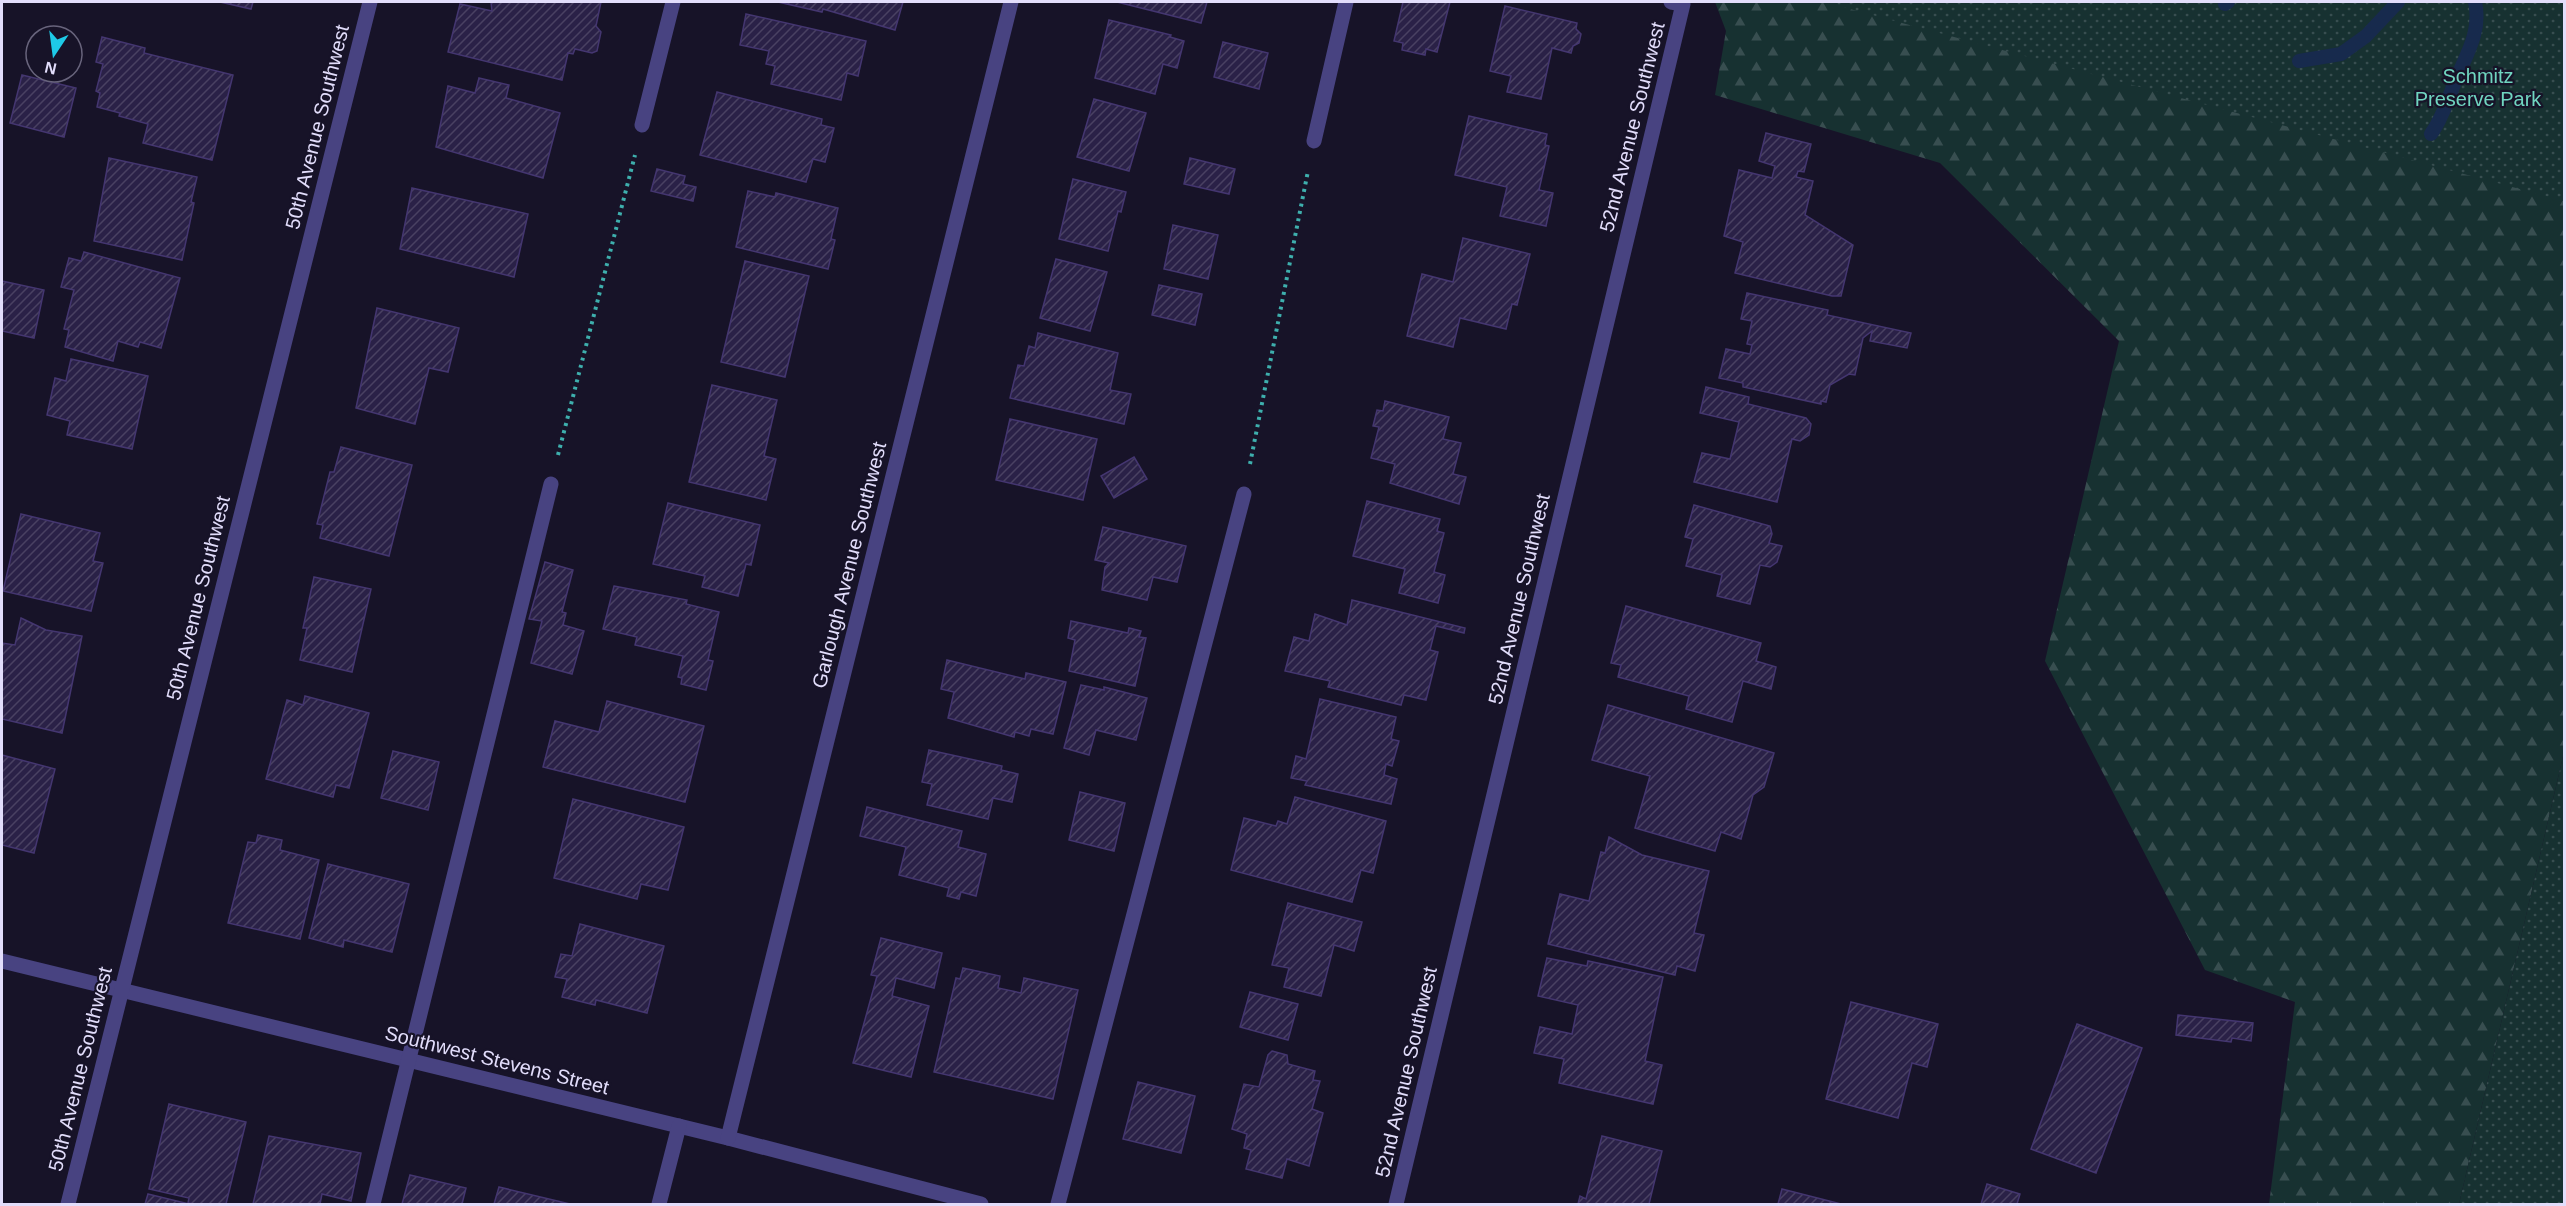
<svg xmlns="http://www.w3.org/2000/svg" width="2566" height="1206" font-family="Helvetica,sans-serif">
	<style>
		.forest { fill: url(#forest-firs) }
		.park { fill: url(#park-dots) }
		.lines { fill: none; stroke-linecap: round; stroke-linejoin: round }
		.stream { stroke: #172a4d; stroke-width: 14 }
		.building { fill: url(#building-hatch); stroke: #443670; stroke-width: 1.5 }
		.path { stroke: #3eafad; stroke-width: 4; stroke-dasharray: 3 4.5; stroke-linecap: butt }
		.minor { stroke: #484381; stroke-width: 15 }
		.labels { text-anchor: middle; stroke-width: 4.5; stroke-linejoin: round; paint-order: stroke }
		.park-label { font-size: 20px; fill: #70d5c0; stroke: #171328 }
		.street-label { font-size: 20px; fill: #e2ddfb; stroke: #171328 }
	</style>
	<defs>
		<pattern id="forest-firs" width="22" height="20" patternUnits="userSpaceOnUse" patternTransform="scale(1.5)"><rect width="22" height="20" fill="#173131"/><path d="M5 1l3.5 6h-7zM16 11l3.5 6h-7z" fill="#384e50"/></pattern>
		<pattern id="park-dots" width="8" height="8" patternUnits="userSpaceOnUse" patternTransform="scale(1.5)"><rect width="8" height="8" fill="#173131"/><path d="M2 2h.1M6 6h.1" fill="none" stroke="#384e50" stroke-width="1.8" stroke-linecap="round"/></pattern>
		<pattern id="building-hatch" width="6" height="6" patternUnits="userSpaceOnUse" patternTransform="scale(1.5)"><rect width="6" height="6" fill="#2a2147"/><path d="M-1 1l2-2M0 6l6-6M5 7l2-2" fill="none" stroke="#494162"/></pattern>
	</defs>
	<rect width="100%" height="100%" fill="#171328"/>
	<path class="forest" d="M 1715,2 L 1836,2 L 2564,200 L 2564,752 L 2459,1204 L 2269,1204 L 2295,1002 L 2205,970 L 2045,661 L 2119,341 L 1940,163 L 1715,95 L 1726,31 Z"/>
	<g class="park">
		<path d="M 1824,2 L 2564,2 L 2564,201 Z"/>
		<path d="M 2564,752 L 2564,1204 L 2459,1204 Z"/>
	</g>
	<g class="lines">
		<g class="stream">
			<path d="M 2225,4 L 2228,2"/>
			<path d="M 2299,61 L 2341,54 L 2366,36 L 2398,2"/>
			<path d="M 2431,134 C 2442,119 2446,104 2453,87 C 2464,58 2482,34 2475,2"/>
		</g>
	</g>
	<g class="building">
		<path d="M 220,2 L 253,2 L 251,9 Z"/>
		<path d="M 491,2 L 601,2 L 596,26 L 601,32 L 597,51 L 592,53 L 575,49 L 573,54 L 568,53 L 562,80 L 448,52 L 460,4 L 492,11 Z"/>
		<path d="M 778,2 L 903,2 L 895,30 L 823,9 L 822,12 Z"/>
		<path d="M 1117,2 L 1207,2 L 1201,23 Z"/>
		<path d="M 1403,2 L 1450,2 L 1437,52 L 1426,49 L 1425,55 L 1402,50 L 1403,43 L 1394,41 Z"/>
		<path d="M 1505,6 L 1577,23 L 1576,29 L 1581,34 L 1579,43 L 1573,46 L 1571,53 L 1552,48 L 1541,99 L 1507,92 L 1511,76 L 1490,71 Z"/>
		<path d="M 746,14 L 866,41 L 858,76 L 847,73 L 841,100 L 771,84 L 775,66 L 766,64 L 769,51 L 740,45 Z"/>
		<path d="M 1109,20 L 1171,35 L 1170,37 L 1184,41 L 1177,68 L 1163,64 L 1155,94 L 1095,78 Z"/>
		<path d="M 102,37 L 145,48 L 144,53 L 233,75 L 212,160 L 143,143 L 148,124 L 119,116 L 120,113 L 97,107 L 100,93 L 96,91 L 103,64 L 96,62 Z"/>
		<path d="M 1223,42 L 1268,53 L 1259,89 L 1214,77 Z"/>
		<path d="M 22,75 L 76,88 L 64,137 L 10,123 Z"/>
		<path d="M 479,78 L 509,85 L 506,98 L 560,113 L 543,178 L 436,147 L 448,86 L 475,93 Z"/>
		<path d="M 717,92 L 822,119 L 821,125 L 834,128 L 825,162 L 813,159 L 806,182 L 700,155 Z"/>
		<path d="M 1094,99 L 1146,113 L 1129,171 L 1077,157 Z"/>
		<path d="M 1469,116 L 1547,134 L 1545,145 L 1549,146 L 1539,190 L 1553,193 L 1546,226 L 1500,216 L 1507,187 L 1455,175 Z"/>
		<path d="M 1766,133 L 1811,144 L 1804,172 L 1798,171 L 1796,177 L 1813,181 L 1805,215 L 1853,245 L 1841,296 L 1832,296 L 1735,273 L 1743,242 L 1724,236 L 1739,170 L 1772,178 L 1775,166 L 1759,161 Z"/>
		<path d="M 109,158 L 197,177 L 191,202 L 194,203 L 182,260 L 94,241 Z"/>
		<path d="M 1190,158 L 1235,169 L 1229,194 L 1184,184 Z"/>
		<path d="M 657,169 L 685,176 L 683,184 L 696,187 L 693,201 L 651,191 Z"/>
		<path d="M 1073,179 L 1126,192 L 1121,212 L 1118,211 L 1108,251 L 1059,239 Z"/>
		<path d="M 412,188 L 528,214 L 514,277 L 400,249 Z"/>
		<path d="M 748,191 L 775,197 L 776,193 L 838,208 L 831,239 L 835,240 L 828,269 L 736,247 Z"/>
		<path d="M 1173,225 L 1218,235 L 1208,279 L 1164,269 Z"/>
		<path d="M 1463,238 L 1530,254 L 1517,305 L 1512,304 L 1506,329 L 1460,318 L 1453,347 L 1407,336 L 1422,274 L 1453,282 Z"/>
		<path d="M 84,252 L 180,278 L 161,348 L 140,342 L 138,347 L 118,341 L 113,361 L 65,347 L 69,330 L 64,329 L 74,290 L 61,287 L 69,258 L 81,261 Z"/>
		<path d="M 1056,259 L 1107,272 L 1090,331 L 1040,318 Z"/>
		<path d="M 745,261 L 809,276 L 785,377 L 721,362 Z"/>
		<path d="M 2,281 L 44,290 L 34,338 L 2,331 Z"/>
		<path d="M 1159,285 L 1202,294 L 1195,325 L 1152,315 Z"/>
		<path d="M 1747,293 L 1828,310 L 1827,315 L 1911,333 L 1907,348 L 1870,341 L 1872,331 L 1863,338 L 1855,375 L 1849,374 L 1830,385 L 1826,402 L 1821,401 L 1821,404 L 1743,387 L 1743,383 L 1719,378 L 1726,349 L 1750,354 L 1752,345 L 1747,344 L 1752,321 L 1741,319 Z"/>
		<path d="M 377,308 L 459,328 L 448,372 L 429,368 L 415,424 L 356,408 Z"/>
		<path d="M 1038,333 L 1118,353 L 1110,390 L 1131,394 L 1124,424 L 1010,398 L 1018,365 L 1024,366 L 1029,346 L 1035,348 Z"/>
		<path d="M 71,359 L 148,376 L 132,449 L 67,435 L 70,421 L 47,415 L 55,378 L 66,381 Z"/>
		<path d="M 712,385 L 777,400 L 764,456 L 776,459 L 766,500 L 689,482 Z"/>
		<path d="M 1706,387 L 1749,397 L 1748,404 L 1806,418 L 1811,424 L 1809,435 L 1800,441 L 1792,439 L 1777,502 L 1694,482 L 1702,453 L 1730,459 L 1739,422 L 1700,413 Z"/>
		<path d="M 1385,401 L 1449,417 L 1443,439 L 1461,443 L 1453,474 L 1466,477 L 1459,504 L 1390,483 L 1395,464 L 1371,458 L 1379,427 L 1373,426 L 1377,410 L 1383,411 Z"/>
		<path d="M 1010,419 L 1097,439 L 1083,500 L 996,480 Z"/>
		<path d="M 341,447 L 412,465 L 389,556 L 320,538 L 323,525 L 317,524 L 330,472 L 334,472 Z"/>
		<path d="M 1134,457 L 1147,479 L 1114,498 L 1101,476 Z"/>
		<path d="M 1367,501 L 1440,519 L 1437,531 L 1444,533 L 1434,572 L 1445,575 L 1438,603 L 1399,593 L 1405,569 L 1353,556 Z"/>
		<path d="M 668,503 L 760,525 L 751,565 L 746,564 L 738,596 L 702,587 L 705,576 L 653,564 Z"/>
		<path d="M 1694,505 L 1770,526 L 1772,534 L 1769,543 L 1782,546 L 1777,562 L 1770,567 L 1760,565 L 1750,604 L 1717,596 L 1722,575 L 1686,566 L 1693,539 L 1685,537 Z"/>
		<path d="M 21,514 L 100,533 L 93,561 L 103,563 L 91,611 L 3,591 Z"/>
		<path d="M 1103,527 L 1186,546 L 1177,582 L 1153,577 L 1147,600 L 1102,590 L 1105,567 L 1109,563 L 1095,560 Z"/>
		<path d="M 545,562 L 573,570 L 562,612 L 566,613 L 563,625 L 584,631 L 572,674 L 531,663 L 542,621 L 529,619 Z"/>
		<path d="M 314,577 L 371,589 L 352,672 L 300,660 L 307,628 L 303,628 Z"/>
		<path d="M 614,586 L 687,600 L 686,604 L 719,612 L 708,660 L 713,661 L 706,690 L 681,684 L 682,678 L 678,677 L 683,656 L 635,645 L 637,637 L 603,629 Z"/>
		<path d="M 1352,600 L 1465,628 L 1464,633 L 1436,626 L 1430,650 L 1438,652 L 1426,700 L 1404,695 L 1401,705 L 1328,687 L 1330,681 L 1285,671 L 1294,637 L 1309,641 L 1315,614 L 1347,625 Z"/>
		<path d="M 1626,606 L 1761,643 L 1756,661 L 1776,667 L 1771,689 L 1743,681 L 1732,722 L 1686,709 L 1689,696 L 1618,677 L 1621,665 L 1611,663 Z"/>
		<path d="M 21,618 L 46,630 L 82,636 L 62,733 L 2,719 L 2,643 L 15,645 Z"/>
		<path d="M 1071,621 L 1128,633 L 1129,628 L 1141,631 L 1139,637 L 1146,638 L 1135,686 L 1069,671 L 1075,640 L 1068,638 Z"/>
		<path d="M 947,660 L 1025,679 L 1026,673 L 1066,682 L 1053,734 L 1031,729 L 1029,736 L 1015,732 L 1014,737 L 948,718 L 954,692 L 941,689 Z"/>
		<path d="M 1081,685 L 1104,690 L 1104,687 L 1147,698 L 1136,740 L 1096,730 L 1089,755 L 1064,748 Z"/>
		<path d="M 305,696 L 369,713 L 349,788 L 336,785 L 333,797 L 266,779 L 287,700 L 303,705 Z"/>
		<path d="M 1320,699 L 1396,717 L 1391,739 L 1399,741 L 1392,766 L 1386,764 L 1384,775 L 1397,779 L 1391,804 L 1305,785 L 1307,781 L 1291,778 L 1296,756 L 1306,759 Z"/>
		<path d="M 607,701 L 704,726 L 685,802 L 543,767 L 555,721 L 599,732 Z"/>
		<path d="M 1608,705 L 1774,753 L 1764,787 L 1753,795 L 1741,839 L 1721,832 L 1715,851 L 1635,828 L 1650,776 L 1592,760 Z"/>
		<path d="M 929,750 L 1002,766 L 1001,770 L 1018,774 L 1012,802 L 993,798 L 988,819 L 927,805 L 932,784 L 922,782 Z"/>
		<path d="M 393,751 L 439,762 L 428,810 L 381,798 Z"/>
		<path d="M 2,755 L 55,769 L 34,853 L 2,845 Z"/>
		<path d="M 1080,792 L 1125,803 L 1114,851 L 1069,840 Z"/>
		<path d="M 1295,797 L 1386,821 L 1373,873 L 1361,870 L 1352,902 L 1231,870 L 1244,818 L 1276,826 L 1278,821 L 1287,824 Z"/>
		<path d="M 573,799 L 684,827 L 668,890 L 641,884 L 637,899 L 554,878 Z"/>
		<path d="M 867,807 L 962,831 L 958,847 L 986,854 L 976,896 L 961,892 L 959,899 L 947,896 L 949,888 L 899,875 L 906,847 L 860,836 Z"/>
		<path d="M 258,835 L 282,840 L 280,850 L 319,860 L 300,939 L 228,923 L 248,842 L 256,843 Z"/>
		<path d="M 1609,837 L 1642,855 L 1709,871 L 1694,933 L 1704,935 L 1695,971 L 1677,966 L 1675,975 L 1548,944 L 1560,894 L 1589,901 L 1601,852 L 1605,853 Z"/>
		<path d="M 328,864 L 409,884 L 392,952 L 344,940 L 343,947 L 309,938 Z"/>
		<path d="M 1288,903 L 1362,922 L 1354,951 L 1334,945 L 1321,996 L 1284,987 L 1289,968 L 1272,965 Z"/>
		<path d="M 580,924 L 664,946 L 647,1013 L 596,1000 L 595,1005 L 562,997 L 567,979 L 555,977 L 561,954 L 572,956 Z"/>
		<path d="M 881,938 L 942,953 L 934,988 L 896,978 L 892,996 L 929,1006 L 911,1077 L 853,1063 L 877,976 L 871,975 Z"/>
		<path d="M 1547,958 L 1587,966 L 1588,961 L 1663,977 L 1645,1061 L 1662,1065 L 1653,1104 L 1559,1083 L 1564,1059 L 1534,1053 L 1540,1027 L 1572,1034 L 1578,1005 L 1538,996 Z"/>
		<path d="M 963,968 L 1000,976 L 998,988 L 1021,993 L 1024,978 L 1078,990 L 1053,1099 L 934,1072 L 956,978 L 960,979 Z"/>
		<path d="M 1250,992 L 1298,1004 L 1288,1040 L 1240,1027 Z"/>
		<path d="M 1851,1002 L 1938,1024 L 1927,1067 L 1912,1063 L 1898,1118 L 1826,1099 Z"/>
		<path d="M 2178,1015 L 2253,1023 L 2251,1041 L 2232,1038 L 2231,1042 L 2176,1035 Z"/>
		<path d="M 2077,1024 L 2142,1048 L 2096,1173 L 2031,1149 Z"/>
		<path d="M 1272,1051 L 1287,1055 L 1288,1064 L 1315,1071 L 1313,1080 L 1320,1081 L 1312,1109 L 1323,1113 L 1309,1166 L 1287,1159 L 1282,1178 L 1246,1169 L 1251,1150 L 1244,1148 L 1247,1134 L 1232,1129 L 1244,1084 L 1259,1087 L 1268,1055 Z"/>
		<path d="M 1138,1082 L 1195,1096 L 1181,1153 L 1123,1139 Z"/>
		<path d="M 169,1104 L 246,1122 L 226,1204 L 194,1204 L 188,1203 L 189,1198 L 149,1189 Z"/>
		<path d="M 269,1136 L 361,1153 L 351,1201 L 322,1194 L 320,1204 L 253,1204 Z"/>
		<path d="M 1602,1136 L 1662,1151 L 1649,1204 L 1578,1204 L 1580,1196 L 1586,1199 Z"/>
		<path d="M 410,1175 L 466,1188 L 462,1204 L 402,1204 Z"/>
		<path d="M 1987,1184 L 2020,1194 L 2017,1204 L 1981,1204 Z"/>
		<path d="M 499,1187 L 570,1204 L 494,1204 Z"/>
		<path d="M 1782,1189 L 1841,1204 L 1778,1204 Z"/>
		<path d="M 148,1194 L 189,1204 L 145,1204 Z"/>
	</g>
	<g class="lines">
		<g class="path">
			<path d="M 558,455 L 635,155"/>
			<path d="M 1250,464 L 1308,171"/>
		</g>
		<g class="minor">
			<path d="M 642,125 L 673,2"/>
			<path d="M 1314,141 L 1346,2"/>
			<path d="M 2,961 L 728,1138 L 981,1204"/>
			<path d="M 728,1138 L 1011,2"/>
			<path d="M 68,1204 L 370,2"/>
			<path d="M 373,1204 L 551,484"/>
			<path d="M 659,1204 L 679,1126"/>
			<path d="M 1058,1204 L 1244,494"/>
			<path d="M 1396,1204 L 1683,4 L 1671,2"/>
		</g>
	</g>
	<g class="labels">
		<g class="park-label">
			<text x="2478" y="83">Schmitz<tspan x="2478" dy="23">Preserve Park</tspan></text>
		</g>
		<g class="street-label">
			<text transform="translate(317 127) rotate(-76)" y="7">50th Avenue Southwest</text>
			<text transform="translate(1632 127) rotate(-76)" y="7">52nd Avenue Southwest</text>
			<text transform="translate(849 565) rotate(-76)" y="7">Garlough Avenue Southwest</text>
			<text transform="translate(198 598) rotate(-76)" y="7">50th Avenue Southwest</text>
			<text transform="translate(1519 599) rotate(-77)" y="7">52nd Avenue Southwest</text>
			<text transform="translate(497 1060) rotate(14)" y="7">Southwest Stevens Street</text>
			<text transform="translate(80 1069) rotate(-76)" y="7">50th Avenue Southwest</text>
			<text transform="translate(1406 1072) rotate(-77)" y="7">52nd Avenue Southwest</text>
		</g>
	</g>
	<rect width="2566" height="1206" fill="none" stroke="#e2ddfb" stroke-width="6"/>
	<g transform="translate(54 54) rotate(193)"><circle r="28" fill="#171328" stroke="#68647c" stroke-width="1.5"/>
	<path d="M0-4.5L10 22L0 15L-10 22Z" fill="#1ecae7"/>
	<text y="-9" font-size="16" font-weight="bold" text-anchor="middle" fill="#e2ddfb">N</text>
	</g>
</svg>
